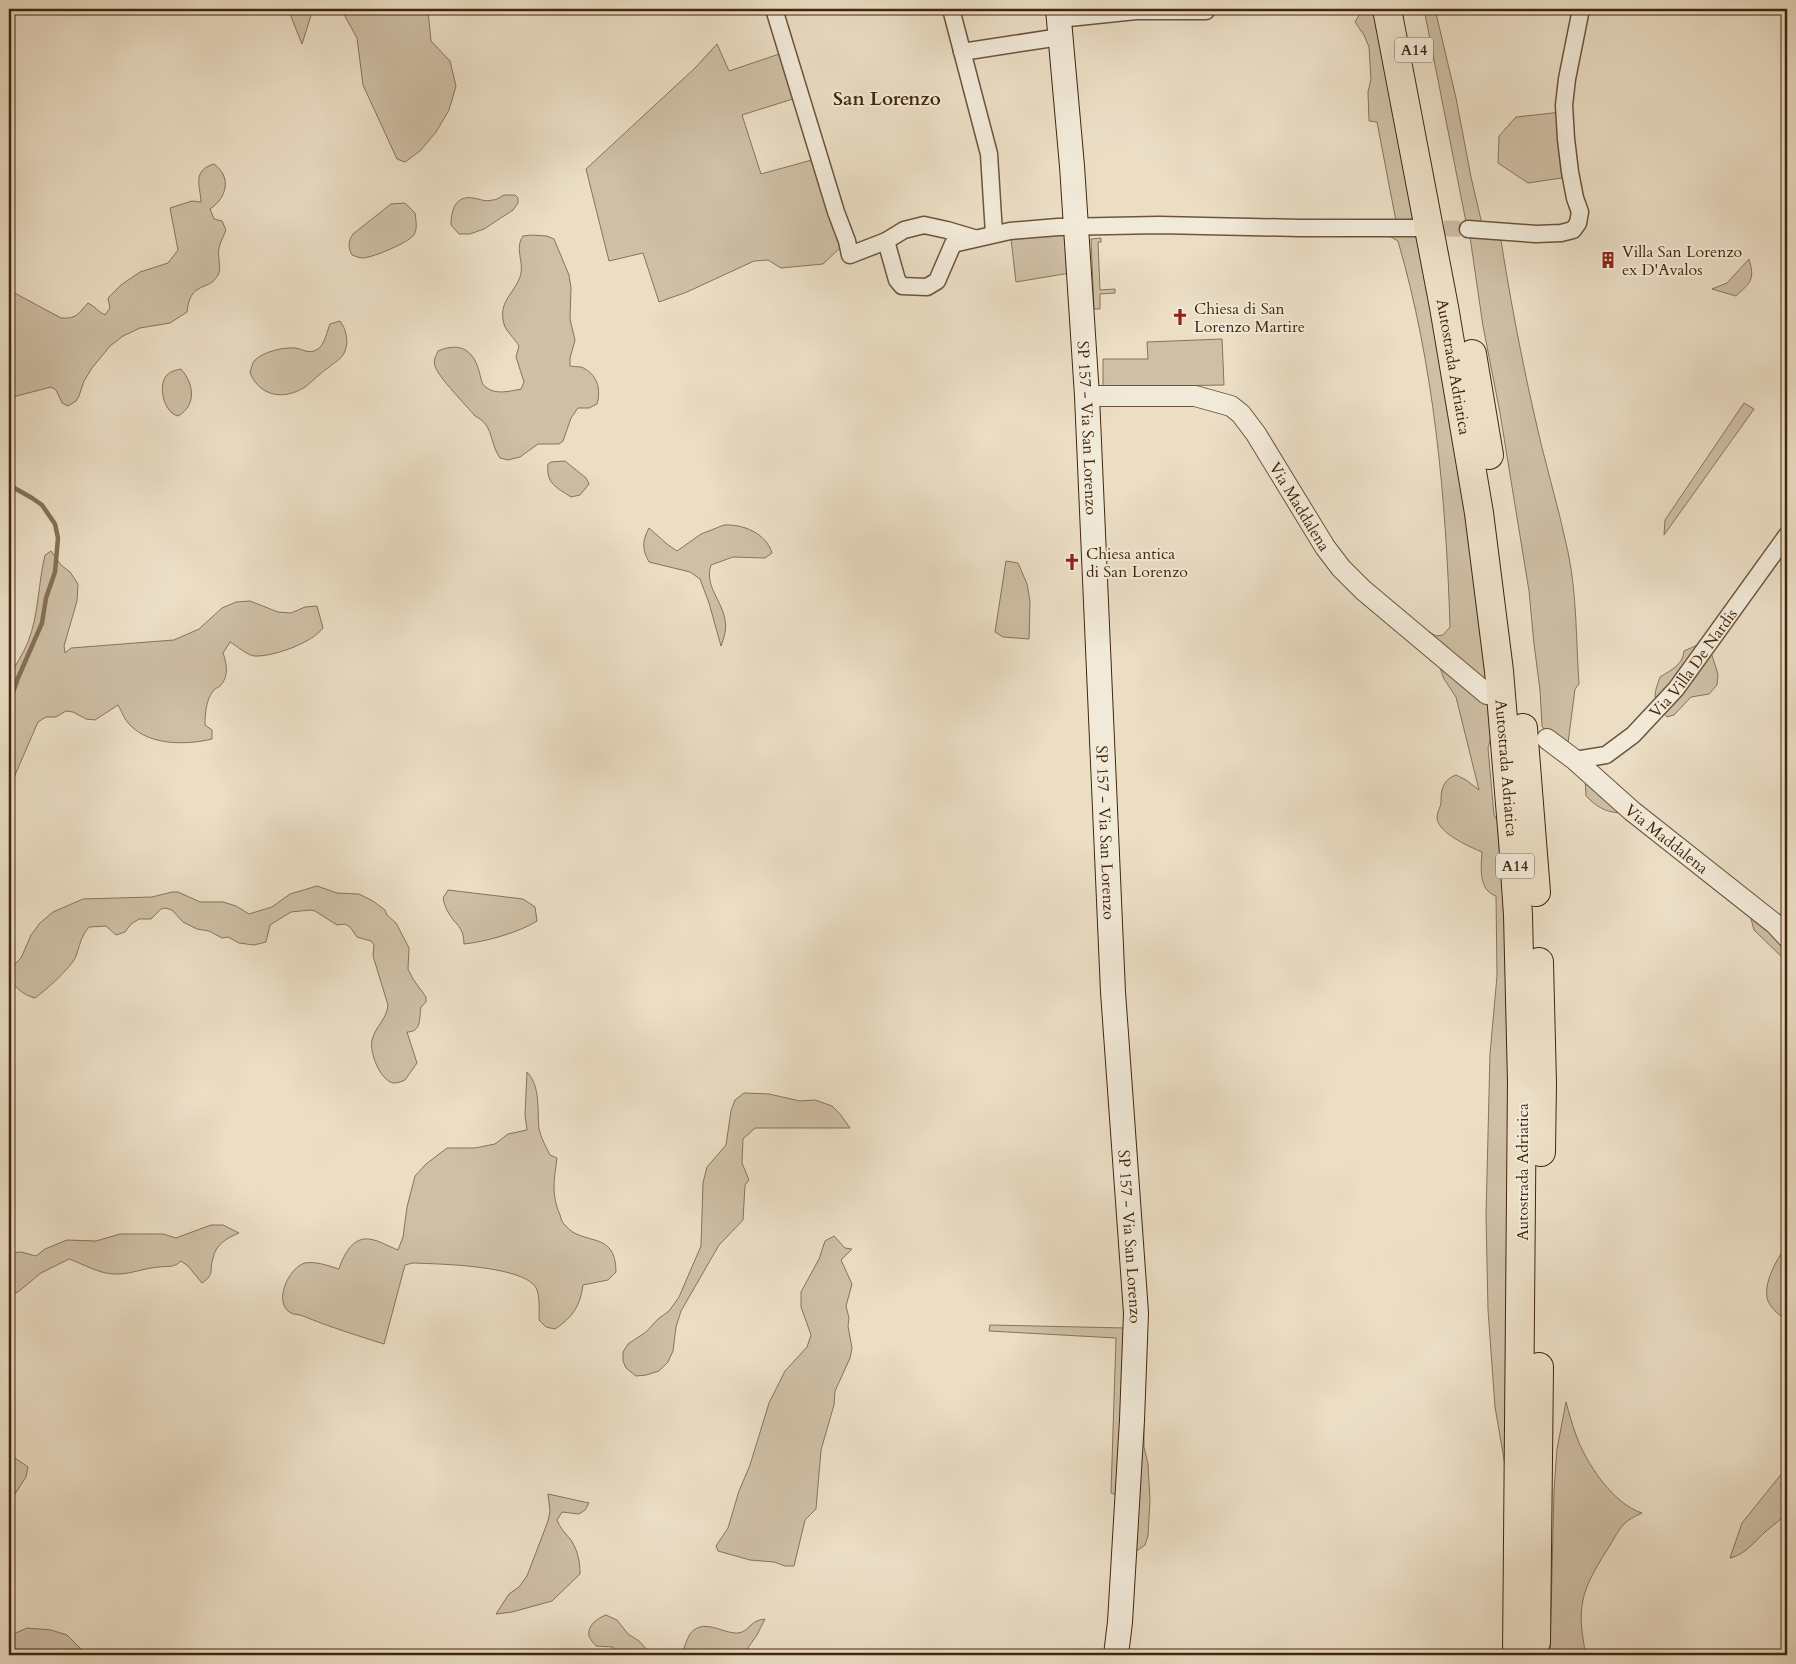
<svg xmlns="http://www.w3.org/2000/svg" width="1796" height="1664" font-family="Cardo,serif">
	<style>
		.green { fill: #cebfa5; stroke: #887358 }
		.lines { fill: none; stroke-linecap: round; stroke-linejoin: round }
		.stream { stroke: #857054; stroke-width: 4.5 }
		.minor-tunnel { stroke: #c9b9a0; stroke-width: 16; stroke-dasharray: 16 8; stroke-linecap: butt }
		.minor-casing { stroke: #6c5539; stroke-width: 19 }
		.tertiary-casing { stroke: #6c5539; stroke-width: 22 }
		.secondary-casing { stroke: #42270a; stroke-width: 26 }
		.motorway-casing { stroke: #42270a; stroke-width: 30 }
		.minor { stroke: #f2ead9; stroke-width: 16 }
		.tertiary { stroke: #f2ead9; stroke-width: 20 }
		.secondary { stroke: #f2ead9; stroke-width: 24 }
		.motorway { stroke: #ebdec5; stroke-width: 28 }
		.labels { text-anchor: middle; stroke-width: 4; stroke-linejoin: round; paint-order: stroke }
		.shield { fill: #f2ead9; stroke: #776248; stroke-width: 1 }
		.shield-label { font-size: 15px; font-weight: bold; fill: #42270a }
		.poi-label { font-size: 16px; fill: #42270a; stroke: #f2ead9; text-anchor: start }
		.street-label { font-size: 16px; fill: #42270a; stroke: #f2ead9 }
		.quarter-label { font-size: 19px; font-weight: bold; fill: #42270a; stroke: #f2ead9 }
	</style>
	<rect width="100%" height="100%" fill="#ebdec5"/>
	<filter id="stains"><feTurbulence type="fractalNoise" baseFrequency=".004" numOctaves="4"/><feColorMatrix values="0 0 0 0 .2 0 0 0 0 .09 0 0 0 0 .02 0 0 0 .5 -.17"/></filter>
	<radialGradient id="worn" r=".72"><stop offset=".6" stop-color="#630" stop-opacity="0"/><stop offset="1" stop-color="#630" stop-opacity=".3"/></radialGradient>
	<g class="green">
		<path d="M 288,9 L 313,9 L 302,44 Z"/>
		<path d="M 341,9 L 432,9 L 428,11 L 431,41 L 450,61 L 456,86 L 449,110 L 436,132 L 420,151 L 405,162 L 397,159 L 363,85 L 357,38 Z"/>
		<path d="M 1360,9 L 1377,9 L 1418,222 L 1396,221 L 1377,122 L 1369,121 L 1368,92 L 1371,79 L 1369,47 L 1364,35 L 1355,22 L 1361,12 Z"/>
		<path d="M 1424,9 L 1435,9 L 1456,98 L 1471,177 L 1482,224 L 1466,222 Z"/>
		<path d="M 717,44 L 729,71 L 785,52 L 796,98 L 742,115 L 761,174 L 819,158 L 842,246 L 823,264 L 781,268 L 768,260 L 754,261 L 687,292 L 659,302 L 643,253 L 609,261 L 586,169 L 696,67 Z"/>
		<path d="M 1562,112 L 1568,177 L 1528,183 L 1498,163 L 1499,136 L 1516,117 Z"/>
		<path d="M 214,164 C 232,177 227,198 210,209 L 214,219 L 222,221 L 226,230 C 224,236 220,242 219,248 C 217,257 222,268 218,275 C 209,292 190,280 187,312 L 170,323 L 140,328 L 123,336 L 110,346 L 92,368 L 84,381 L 79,396 L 76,401 L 68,406 L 62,403 L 56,390 L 51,387 L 9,398 L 9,290 L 61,318 C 77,319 78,314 88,303 C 95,306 98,312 105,315 L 110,308 L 108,298 L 121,285 L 140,272 L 168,263 L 178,250 L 170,208 L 192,201 L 201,202 C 200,184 192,171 214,164 Z"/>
		<path d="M 504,195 L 515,195 L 518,198 L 518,203 L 513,210 L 484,229 L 470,234 L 459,234 L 451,225 C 451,211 455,195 473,198 C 480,199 485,202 493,200 C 497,200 500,197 504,195 Z"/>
		<path d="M 405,203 L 415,213 C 416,221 418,230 413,236 C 405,244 374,257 363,258 C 359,258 355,256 352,255 C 348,248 348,241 353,234 L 391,204 Z"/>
		<path d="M 1067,230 L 1070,273 L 1016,282 L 1011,239 Z"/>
		<path d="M 1469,230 L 1500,234 C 1509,292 1520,351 1533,409 C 1543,457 1558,504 1568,552 C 1577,595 1576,641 1579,684 L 1575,689 L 1568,743 L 1546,732 L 1542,726 L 1540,690 L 1534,644 L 1529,591 L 1500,413 L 1483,326 Z"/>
		<path d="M 1384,233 L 1419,233 L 1464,486 L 1490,693 L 1426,630 L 1436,636 L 1443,635 L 1450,627 C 1446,497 1434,365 1398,241 Z"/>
		<path d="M 531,235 L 547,236 L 554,239 L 569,275 L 571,288 L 570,319 L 575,340 L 570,358 L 570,366 C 574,367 582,366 585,369 C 598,376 601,391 597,404 L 589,408 L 578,408 L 571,418 L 563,441 L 559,444 L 538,444 L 520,457 L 508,460 L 500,458 C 489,442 494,425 475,416 C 466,405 438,377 435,366 C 433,360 436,356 438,351 C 459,342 473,349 479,371 C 481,377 481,385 487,388 C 496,395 511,391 521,389 L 524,382 L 516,357 L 519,346 C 515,339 505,330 504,324 C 498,302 513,295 520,277 C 525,263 514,249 523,236 Z"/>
		<path d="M 1101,238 L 1101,242 L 1098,242 L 1100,290 L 1115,289 L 1115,293 L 1100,294 L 1100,309 L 1094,309 L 1091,239 Z"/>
		<path d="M 1749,259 C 1755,280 1751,282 1736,296 L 1712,289 L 1727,283 Z"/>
		<path d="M 340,321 C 346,329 349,341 345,351 C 342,359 335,362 329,367 C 320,373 313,381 305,387 C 283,401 260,396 250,373 C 251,369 252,364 254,361 C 262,352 283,347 295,348 C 303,349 309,355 318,349 C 325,344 327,331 330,324 Z"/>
		<path d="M 1222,339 L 1224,385 L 1103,387 L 1103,359 L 1148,359 L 1147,342 Z"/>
		<path d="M 181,369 C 194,384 197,405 178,416 C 164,413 157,385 167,375 C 171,371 176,370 181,369 Z"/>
		<path d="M 1744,403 L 1754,409 L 1664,535 L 1665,520 Z"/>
		<path d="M 565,461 L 586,478 L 589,484 L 580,495 L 571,497 C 556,487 546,484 548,464 L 551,462 Z"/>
		<path d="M 724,525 C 743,524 766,533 772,553 L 765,558 L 733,557 L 711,565 C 704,586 722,600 725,620 C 727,629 724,638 721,646 L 709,603 L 700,579 L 690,572 L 649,562 C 642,549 642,541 649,528 L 667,544 L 677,551 L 701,534 Z"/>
		<path d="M 51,551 L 61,565 L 70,572 L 78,584 L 77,601 L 64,646 L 65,653 L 71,648 L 174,640 L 199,629 L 222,608 L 236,602 L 250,601 L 278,612 L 291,613 L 305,607 L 317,606 L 323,628 C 312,643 273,657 254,656 C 247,655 237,646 230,642 L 223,653 C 227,664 229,677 220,686 C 218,688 215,688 213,691 C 206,700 205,714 205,725 L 212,730 L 212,739 C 187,745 150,746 130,725 C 124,719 122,712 118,705 L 95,720 L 86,719 L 73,712 L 66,711 L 56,717 L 46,717 L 38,722 L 15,775 L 9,807 L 9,679 C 14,666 23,655 28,642 C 39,614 38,584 45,555 Z"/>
		<path d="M 1006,561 L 1018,563 L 1027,584 L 1030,601 L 1029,639 L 1003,637 L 995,632 Z"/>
		<path d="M 1702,643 L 1710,649 L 1718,674 L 1717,685 L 1709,694 L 1691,697 L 1674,715 L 1667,717 C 1652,700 1653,697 1660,677 C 1671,670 1683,665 1684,651 Z"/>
		<path d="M 1438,662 L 1490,703 L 1492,733 L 1488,748 L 1494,815 L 1497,820 L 1509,967 L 1506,1471 L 1495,1407 L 1488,1310 L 1486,1215 L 1490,1054 L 1497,976 L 1496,896 C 1478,890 1481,867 1482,852 C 1470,847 1438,833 1437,818 C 1437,811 1442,806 1441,799 C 1441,787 1445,779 1456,775 L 1466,780 L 1479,790 L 1456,697 L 1444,679 Z"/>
		<path d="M 1585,777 L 1620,813 C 1605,812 1597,807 1586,796 Z"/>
		<path d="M 317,886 L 337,893 L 359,894 L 373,901 L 385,910 L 387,915 L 396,923 L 409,948 L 408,969 L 413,979 L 426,997 L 426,1002 L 421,1007 C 419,1018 422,1032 407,1032 L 417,1063 L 405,1080 C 401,1082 397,1083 393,1083 C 380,1080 369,1052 372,1040 C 375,1027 387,1019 388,1005 L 373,956 L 374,945 L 371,941 L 357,937 L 350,927 L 345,924 L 337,925 L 315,911 L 310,910 L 291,912 L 270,925 L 266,942 L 254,945 L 239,943 L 228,937 L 222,938 L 209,931 L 197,929 L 183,922 L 172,910 L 165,908 L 161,909 L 151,919 L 139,919 L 131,924 L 125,932 L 116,935 L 106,926 L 89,927 C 81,936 80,945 76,956 C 71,968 46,990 35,998 C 23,995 14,987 9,976 L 14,965 L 21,958 L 31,935 L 40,923 L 53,912 L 83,899 L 152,897 L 172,892 L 178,892 L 200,902 L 223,902 L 236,906 L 249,914 L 272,907 L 290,894 Z"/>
		<path d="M 448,890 L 523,899 L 535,907 L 537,921 C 520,932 485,942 464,944 C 464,925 454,925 447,910 C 445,907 444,902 443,898 Z"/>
		<path d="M 1755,914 L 1787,942 L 1787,962 L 1754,930 L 1751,919 Z"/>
		<path d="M 527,1072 C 541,1087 537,1110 539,1129 C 541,1138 546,1147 550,1155 L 557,1158 C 554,1181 551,1193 560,1215 C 561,1218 562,1223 565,1225 C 582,1247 616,1229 616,1272 L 608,1280 L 583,1285 C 580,1306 573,1317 555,1329 L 546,1327 L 539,1320 C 539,1311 540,1299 537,1290 C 528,1265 437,1264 413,1263 L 405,1265 L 384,1344 C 356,1335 329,1327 303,1316 C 299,1314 295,1315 291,1313 C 272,1303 289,1267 305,1263 C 316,1261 329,1266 339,1269 C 341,1262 344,1256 348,1250 C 363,1229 380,1243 398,1250 L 403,1237 L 407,1207 L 415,1176 L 426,1164 L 447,1148 L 475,1148 L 495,1144 L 508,1134 L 527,1130 L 525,1115 Z"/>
		<path d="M 744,1093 L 769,1094 L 800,1101 L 815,1100 L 832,1106 L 840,1114 L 850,1128 L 755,1128 L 743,1139 L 742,1163 L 749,1180 L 745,1185 L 743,1220 L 719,1245 L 681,1311 L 676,1327 L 673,1351 L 668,1362 L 659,1371 L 646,1375 L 636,1376 L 626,1368 L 623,1361 L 623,1352 L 628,1344 L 646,1332 L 658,1319 L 669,1311 L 679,1297 L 701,1246 L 703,1183 L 707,1167 L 726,1145 L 731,1111 L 735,1100 Z"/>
		<path d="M 211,1225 L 223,1225 L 239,1233 C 227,1238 216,1244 213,1258 C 209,1271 215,1274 202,1283 L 188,1266 L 181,1261 C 174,1268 168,1266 159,1267 C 144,1268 129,1275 113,1274 C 98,1273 83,1264 69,1259 L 41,1273 L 18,1292 L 9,1295 L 9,1253 L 21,1252 L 36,1256 L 45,1249 L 67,1240 L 96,1241 L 120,1234 L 163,1234 L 176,1238 Z"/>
		<path d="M 834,1236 L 845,1248 L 852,1249 L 841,1260 L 852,1284 L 846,1306 L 849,1318 L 848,1326 L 852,1348 L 850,1358 L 835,1391 L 834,1405 L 821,1450 L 816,1509 L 805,1520 L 794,1566 L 785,1566 L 774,1562 L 750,1560 L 718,1551 L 716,1546 L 728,1528 L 739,1491 L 750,1465 L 769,1403 L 785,1371 L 807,1347 L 811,1335 L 801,1307 L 801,1292 L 819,1259 L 825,1241 Z"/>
		<path d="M 1787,1245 L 1787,1321 C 1780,1315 1772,1310 1768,1301 C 1762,1284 1777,1259 1787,1245 Z"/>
		<path d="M 990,1325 L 1126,1328 L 1123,1497 L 1111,1493 L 1116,1338 L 989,1331 Z"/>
		<path d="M 1144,1395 L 1144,1447 L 1148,1464 L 1150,1501 L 1148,1536 L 1145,1545 L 1135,1552 Z"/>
		<path d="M 1566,1402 C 1569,1413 1572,1424 1576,1435 C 1586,1463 1613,1504 1642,1513 C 1619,1523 1620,1530 1607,1550 C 1581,1591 1576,1607 1586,1655 L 1550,1655 L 1554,1490 L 1557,1449 Z"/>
		<path d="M 9,1454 L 28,1467 L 26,1477 L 9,1503 Z"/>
		<path d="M 1787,1467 L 1787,1514 C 1780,1520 1772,1526 1765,1532 C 1754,1542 1746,1554 1730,1558 L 1742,1523 Z"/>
		<path d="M 548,1494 L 589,1503 L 585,1510 L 579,1514 L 562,1512 L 557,1520 C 560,1528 565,1533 571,1540 C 578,1551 580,1562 580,1574 L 552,1601 L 512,1612 L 496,1614 L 509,1594 L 519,1587 L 527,1576 L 548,1521 L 550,1511 Z"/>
		<path d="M 606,1615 L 617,1620 L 628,1634 L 639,1641 L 649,1652 L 655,1655 L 612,1655 L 613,1647 L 596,1646 C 594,1644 590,1639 589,1636 C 587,1625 598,1618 606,1615 Z"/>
		<path d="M 765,1619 L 757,1635 L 743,1655 L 680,1655 C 685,1649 686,1640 690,1634 C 703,1617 723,1634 738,1633 C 749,1632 750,1620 765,1619 Z"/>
		<path d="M 27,1628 L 51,1630 L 67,1635 L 87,1655 L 9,1655 L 9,1636 Z"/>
	</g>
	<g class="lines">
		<path class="stream" d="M 9,485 L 32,498 L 42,505 L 55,524 L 58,538 L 55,572 L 46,598 L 42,623 L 18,678 L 9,704"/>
		<path class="minor-tunnel" d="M 1420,228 L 1468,229"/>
		<g class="minor-casing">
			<g id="minor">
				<path d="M 774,9 L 836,212 L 847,241 L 850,255 L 886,241 L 904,230 L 924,225 L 947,230 L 974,238"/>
				<path d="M 951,9 L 989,154 L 994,234"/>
				<path d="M 1059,19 L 1136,11 L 1206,11"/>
				<path d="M 962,52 L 1060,37"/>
				<path d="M 1468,229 L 1536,234 L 1561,233 L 1573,230 L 1578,223 L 1580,212 L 1575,198 L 1570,172 L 1566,139 L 1564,105 L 1567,79 L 1581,9"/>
				<path d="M 886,241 L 897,280 L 902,286 L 927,287 L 937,281 L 953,244 L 1010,231 L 1058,227 L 1159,225 L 1300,228 L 1418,228"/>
				<path id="s1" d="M 1575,760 L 1606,755 L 1633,735 L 1676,689 L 1787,535"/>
			</g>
		</g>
		<g class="tertiary-casing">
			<g id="tertiary">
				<path id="s2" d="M 1087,396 L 1195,396 L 1231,406 L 1241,414 L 1256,434 L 1325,547 L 1341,568 L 1363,590 L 1487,694"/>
				<path id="s3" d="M 1547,739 L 1575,760 L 1632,811 L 1775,924 L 1787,937"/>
			</g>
		</g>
		<g class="secondary-casing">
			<g id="secondary">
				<path id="s4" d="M 1058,9 L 1072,166 L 1087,396 L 1113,992 L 1136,1313 L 1132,1420 L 1120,1622 L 1116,1655"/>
			</g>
		</g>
		<g class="motorway-casing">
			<g id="motorway">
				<path id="s5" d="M 1387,9 L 1444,307 L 1479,513 L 1499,671 L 1513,840 L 1518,915 L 1522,1082 L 1517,1655"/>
				<path d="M 1472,354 L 1489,455"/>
				<path d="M 1523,728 L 1536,892"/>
				<path d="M 1539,962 L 1542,1083 L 1541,1152"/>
				<path d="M 1536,1642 L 1539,1367"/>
			</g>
		</g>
		<use href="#minor" class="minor"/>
		<use href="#tertiary" class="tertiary"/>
		<use href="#secondary" class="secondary"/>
		<use href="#motorway" class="motorway"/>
	</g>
	<defs>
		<g id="building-bare" transform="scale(1.35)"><path d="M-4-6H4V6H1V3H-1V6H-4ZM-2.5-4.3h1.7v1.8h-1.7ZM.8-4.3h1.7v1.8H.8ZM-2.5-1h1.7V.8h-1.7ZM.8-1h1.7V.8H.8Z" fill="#8f2418" stroke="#f2ead9" stroke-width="2.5" paint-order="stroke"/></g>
		<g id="church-bare" transform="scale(1.35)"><path d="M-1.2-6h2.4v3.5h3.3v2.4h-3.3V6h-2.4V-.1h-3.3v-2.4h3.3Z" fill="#8f2418" stroke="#f2ead9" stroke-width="2.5" paint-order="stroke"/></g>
	</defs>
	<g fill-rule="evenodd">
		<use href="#building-bare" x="1608" y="260"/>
		<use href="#church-bare" x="1180" y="317"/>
		<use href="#church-bare" x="1072" y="562"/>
	</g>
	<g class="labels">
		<g class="shield">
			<rect x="1395" y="37.5" width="38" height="25" rx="4"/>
			<rect x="1496" y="853.5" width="38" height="25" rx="4"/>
		</g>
		<g class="shield-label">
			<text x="1414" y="55">A14</text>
			<text x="1515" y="871">A14</text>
		</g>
		<g class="poi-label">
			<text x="1622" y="257">Villa San Lorenzo<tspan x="1622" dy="18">ex D'Avalos</tspan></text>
			<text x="1194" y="314">Chiesa di San<tspan x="1194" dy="18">Lorenzo Martire</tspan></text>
			<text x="1086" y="559">Chiesa antica<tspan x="1086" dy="18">di San Lorenzo</tspan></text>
		</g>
		<g class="street-label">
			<text dy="6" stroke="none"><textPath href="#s5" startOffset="364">Autostrada Adriatica</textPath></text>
			<text dy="6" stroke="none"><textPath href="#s4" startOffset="420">SP 157 - Via San Lorenzo</textPath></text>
			<text dy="6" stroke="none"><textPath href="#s2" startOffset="268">Via Maddalena</textPath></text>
			<text dy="6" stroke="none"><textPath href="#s1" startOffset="159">Via Villa De Nardis</textPath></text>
			<text dy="6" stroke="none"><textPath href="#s5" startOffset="769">Autostrada Adriatica</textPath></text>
			<text dy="6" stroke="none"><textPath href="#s4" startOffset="825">SP 157 - Via San Lorenzo</textPath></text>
			<text dy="6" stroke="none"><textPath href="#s3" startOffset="156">Via Maddalena</textPath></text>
			<text transform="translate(1522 1172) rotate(-90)" y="6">Autostrada Adriatica</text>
			<text dy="6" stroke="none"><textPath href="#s4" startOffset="1230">SP 157 - Via San Lorenzo</textPath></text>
		</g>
		<g class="quarter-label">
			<text x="887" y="105">San Lorenzo</text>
		</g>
	</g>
	<rect width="1796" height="1664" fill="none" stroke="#ebdec5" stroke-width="30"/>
	<rect x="10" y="10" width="1776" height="1644" fill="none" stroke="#42270a" stroke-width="2.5"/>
	<rect x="15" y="15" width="1766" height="1634" fill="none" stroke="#42270a"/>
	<rect width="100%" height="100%" filter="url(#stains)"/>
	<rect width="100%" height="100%" fill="url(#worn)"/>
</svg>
